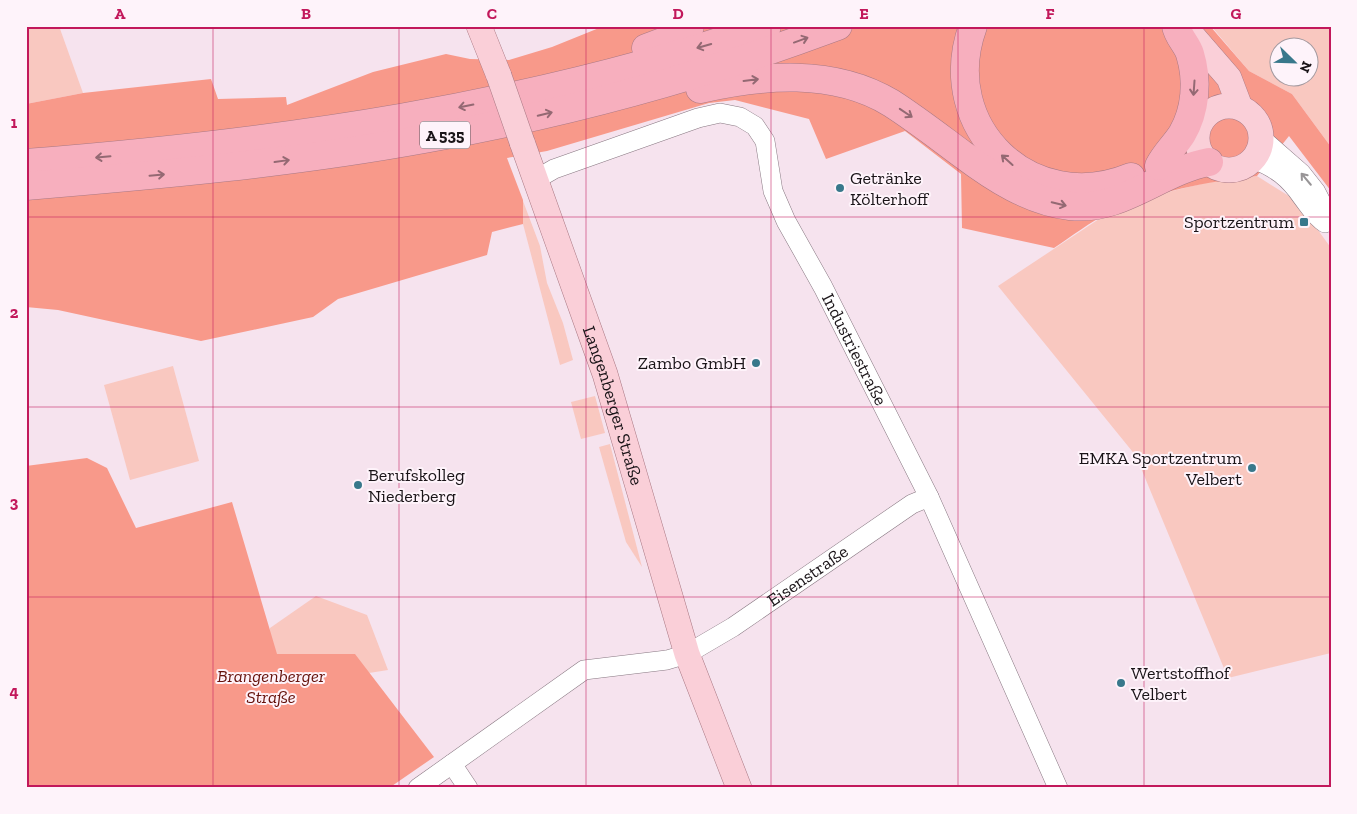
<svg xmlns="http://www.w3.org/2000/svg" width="1357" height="814" font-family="'Zilla Slab',serif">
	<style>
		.green { fill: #f9c8c0; fill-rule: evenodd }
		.forest { fill: #f8998a }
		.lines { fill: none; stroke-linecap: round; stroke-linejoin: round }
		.minor-casing { stroke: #887882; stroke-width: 20 }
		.major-casing { stroke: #aa7984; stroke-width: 26 }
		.highway-casing { stroke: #aa7984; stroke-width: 29 }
		.minor { stroke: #fff; stroke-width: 19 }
		.major { stroke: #facfd8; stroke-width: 25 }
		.highway { stroke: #f7afbe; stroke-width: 28 }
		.major-bridge-casing { stroke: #aa7984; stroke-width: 26; stroke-linecap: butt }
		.major-bridge { stroke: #facfd8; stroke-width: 25 }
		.oneway { stroke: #946973 }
		.oneway2 { stroke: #989597 }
		.grid { fill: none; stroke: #c2185b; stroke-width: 1; stroke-opacity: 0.55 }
		.poi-dot { fill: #38788b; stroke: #fef3fa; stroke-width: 2 }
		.labels { text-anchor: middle; stroke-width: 4; stroke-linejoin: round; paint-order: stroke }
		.shield { fill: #fef3fa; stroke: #5e575c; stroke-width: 1 }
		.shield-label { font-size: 16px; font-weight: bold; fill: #1a1418 }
		.poi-label { font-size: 18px; fill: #1a1418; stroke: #fef3fa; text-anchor: start }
		.street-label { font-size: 18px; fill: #1a1418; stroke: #fef3fa }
		.park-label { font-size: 18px; font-style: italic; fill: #66120c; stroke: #fef3fa }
		.neatline { fill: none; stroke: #c2185b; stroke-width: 2 }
		.grid-label { font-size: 16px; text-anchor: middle; font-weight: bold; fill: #c2185b }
	</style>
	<rect width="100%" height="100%" fill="#f6e3ee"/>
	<g class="green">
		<path d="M 26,26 L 59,26 L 83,93 L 26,104 Z"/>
		<path d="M 1211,26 L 1331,26 L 1331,147 L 1292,94 L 1249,71 ZM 1280,48 L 1310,48 L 1310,78 L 1280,78 Z"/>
		<path d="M 1257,176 L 1297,201 L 1331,248 L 1331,653 L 1228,678 L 1136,456 L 998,286 L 1108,213 L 1160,194 L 1209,182 Z"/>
		<path d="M 523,201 L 540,246 L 547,283 L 563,323 L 573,360 L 560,365 L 523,224 Z"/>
		<path d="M 173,366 L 199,461 L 130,480 L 104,385 Z"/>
		<path d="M 595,396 L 605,433 L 581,439 L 571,402 Z"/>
		<path d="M 610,444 L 642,567 L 626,542 L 599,447 Z"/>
		<path d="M 316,596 L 367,615 L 388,670 L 369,673 L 259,756 L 270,628 Z"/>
	</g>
	<g class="forest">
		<path d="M 604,26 L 1210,26 L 1249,71 L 1292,94 L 1331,147 L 1331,191 L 1289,136 L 1257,176 C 1206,182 1156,191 1109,213 C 1090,222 1072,236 1054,248 L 962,228 L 961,174 L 905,131 L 826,159 L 809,119 L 735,100 L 709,103 L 547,151 L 507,158 L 523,200 L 523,224 L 492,232 L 487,255 L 338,299 L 313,317 L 201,341 L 58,310 L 26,307 L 26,104 L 83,93 L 211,79 L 218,99 L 286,97 L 287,105 L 373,72 L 446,54 L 470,59 L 509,60 L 552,47 Z"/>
		<path d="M 87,458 L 107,468 L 136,528 L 232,502 L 277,654 L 355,654 L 434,757 L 389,788 L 26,788 L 26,466 Z"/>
	</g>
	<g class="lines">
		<g class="minor-casing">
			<g id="minor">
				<path d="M 1261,138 L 1301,173 L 1316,192 L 1331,221"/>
				<path d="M 1253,159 C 1275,167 1289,178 1302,197 C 1309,206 1315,217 1325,223"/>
				<path id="s1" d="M 535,180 L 554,169 L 698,118 L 720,113 L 740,117 L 755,126 L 765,141 L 773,191 L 786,221 L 823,287 L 929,497 L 1058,788"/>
				<path d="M 452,764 L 468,788"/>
				<path id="s2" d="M 418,788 L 584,670 L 667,660 L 687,654 L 733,627 L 912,504 L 929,497"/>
			</g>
		</g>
		<g class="major-casing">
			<g id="major">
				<path d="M 479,26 L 499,76"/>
				<path d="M 1184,26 L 1229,78 L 1240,107"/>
				<circle cx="1229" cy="138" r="32"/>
				<path id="s3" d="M 522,142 L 605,374 L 687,654 L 739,788"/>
			</g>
		</g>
		<g class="highway-casing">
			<g id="highway">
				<path d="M 973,26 C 936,128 1032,218 1131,177"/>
				<path d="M 646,48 L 670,39 L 690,26"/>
				<path d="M 700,89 C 762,75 833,68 891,103 C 916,119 939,137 962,154 C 994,178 1029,201 1070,206 C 1122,212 1160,171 1209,162"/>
				<path d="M 26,163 C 278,143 528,108 767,26"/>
				<path d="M 1159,166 C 1165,154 1175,145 1182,134 C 1196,110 1198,80 1190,54 C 1187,44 1178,37 1176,26"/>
				<path d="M 26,186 C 159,175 292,163 424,139 C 565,114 704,76 838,26"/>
			</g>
		</g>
		<use href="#minor" class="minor"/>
		<use href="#major" class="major"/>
		<use href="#highway" class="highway"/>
		<g class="major-bridge-casing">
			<path id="major-bridge" d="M 499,76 L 522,142"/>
		</g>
		<use href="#major-bridge" class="major-bridge"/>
	</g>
	<defs><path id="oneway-shaft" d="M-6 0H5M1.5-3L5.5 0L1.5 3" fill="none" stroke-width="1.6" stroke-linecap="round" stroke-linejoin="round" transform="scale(1.25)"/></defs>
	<g class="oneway">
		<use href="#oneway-shaft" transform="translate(801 40) rotate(-20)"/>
		<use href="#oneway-shaft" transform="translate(704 46) rotate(164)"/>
		<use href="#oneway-shaft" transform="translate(751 80) rotate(-7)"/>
		<use href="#oneway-shaft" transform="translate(1194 88) rotate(94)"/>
		<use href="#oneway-shaft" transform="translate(466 106) rotate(169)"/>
		<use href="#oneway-shaft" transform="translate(906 113) rotate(34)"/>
		<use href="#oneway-shaft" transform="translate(545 114) rotate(-14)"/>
		<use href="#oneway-shaft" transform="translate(103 157) rotate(175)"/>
		<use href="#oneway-shaft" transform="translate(1007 160) rotate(-138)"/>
		<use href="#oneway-shaft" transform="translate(282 161) rotate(-8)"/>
		<use href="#oneway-shaft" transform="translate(157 175) rotate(-5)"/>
		<use href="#oneway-shaft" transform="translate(1059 204) rotate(13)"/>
	</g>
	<use class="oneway2" href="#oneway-shaft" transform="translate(1306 179) rotate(-130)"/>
	<path class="grid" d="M 213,26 L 213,788M 399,26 L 399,788M 586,26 L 586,788M 771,26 L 771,788M 958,26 L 958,788M 1144,26 L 1144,788M 26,217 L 1331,217M 26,407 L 1331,407M 26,597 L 1331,597"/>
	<g class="poi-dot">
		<circle cx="840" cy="188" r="5"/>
		<rect x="1299" y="217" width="10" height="10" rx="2.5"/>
		<circle cx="756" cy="363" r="5"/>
		<circle cx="1252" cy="468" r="5"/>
		<circle cx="358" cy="485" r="5"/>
		<circle cx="1121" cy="683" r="5"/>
	</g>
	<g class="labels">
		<rect class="shield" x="420" y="121.5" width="50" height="27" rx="4"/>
		<g class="shield-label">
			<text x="445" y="141">A 535</text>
		</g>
		<g class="poi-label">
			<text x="850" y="184">Getränke<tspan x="850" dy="21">Költerhoff</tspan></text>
			<text x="1294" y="228" text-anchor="end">Sportzentrum</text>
			<text x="746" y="369" text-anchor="end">Zambo GmbH</text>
			<text x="1242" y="464" text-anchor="end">EMKA Sportzentrum<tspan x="1242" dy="21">Velbert</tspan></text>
			<text x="368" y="481">Berufskolleg<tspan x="368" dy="21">Niederberg</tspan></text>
			<text x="1131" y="679">Wertstoffhof<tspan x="1131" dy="21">Velbert</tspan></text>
		</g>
		<g class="street-label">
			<text dy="6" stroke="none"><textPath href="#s1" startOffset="482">Industriestraße</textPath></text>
			<text dy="6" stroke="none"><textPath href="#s3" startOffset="279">Langenberger Straße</textPath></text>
			<text dy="6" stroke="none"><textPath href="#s2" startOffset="452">Eisenstraße</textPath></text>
		</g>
		<g class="park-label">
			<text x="271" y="682">Brangenberger<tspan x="271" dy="21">Straße</tspan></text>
		</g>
	</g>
	<rect width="1357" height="814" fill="none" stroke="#fef3fa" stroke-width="55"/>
	<g transform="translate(1294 62) rotate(113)"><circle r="24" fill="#fef3fa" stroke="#a39aa0"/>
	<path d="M0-4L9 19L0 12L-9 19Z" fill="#38788b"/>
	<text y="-8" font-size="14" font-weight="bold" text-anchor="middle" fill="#1a1418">N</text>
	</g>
	<rect x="28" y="28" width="1302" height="758" class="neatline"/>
	<g class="grid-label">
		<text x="120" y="19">A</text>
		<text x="306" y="19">B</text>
		<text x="492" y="19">C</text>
		<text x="678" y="19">D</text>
		<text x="864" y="19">E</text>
		<text x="1050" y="19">F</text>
		<text x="1236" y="19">G</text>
		<text x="14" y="128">1</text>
		<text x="14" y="318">2</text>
		<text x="14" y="508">3</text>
		<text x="14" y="697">4</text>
	</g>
</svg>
